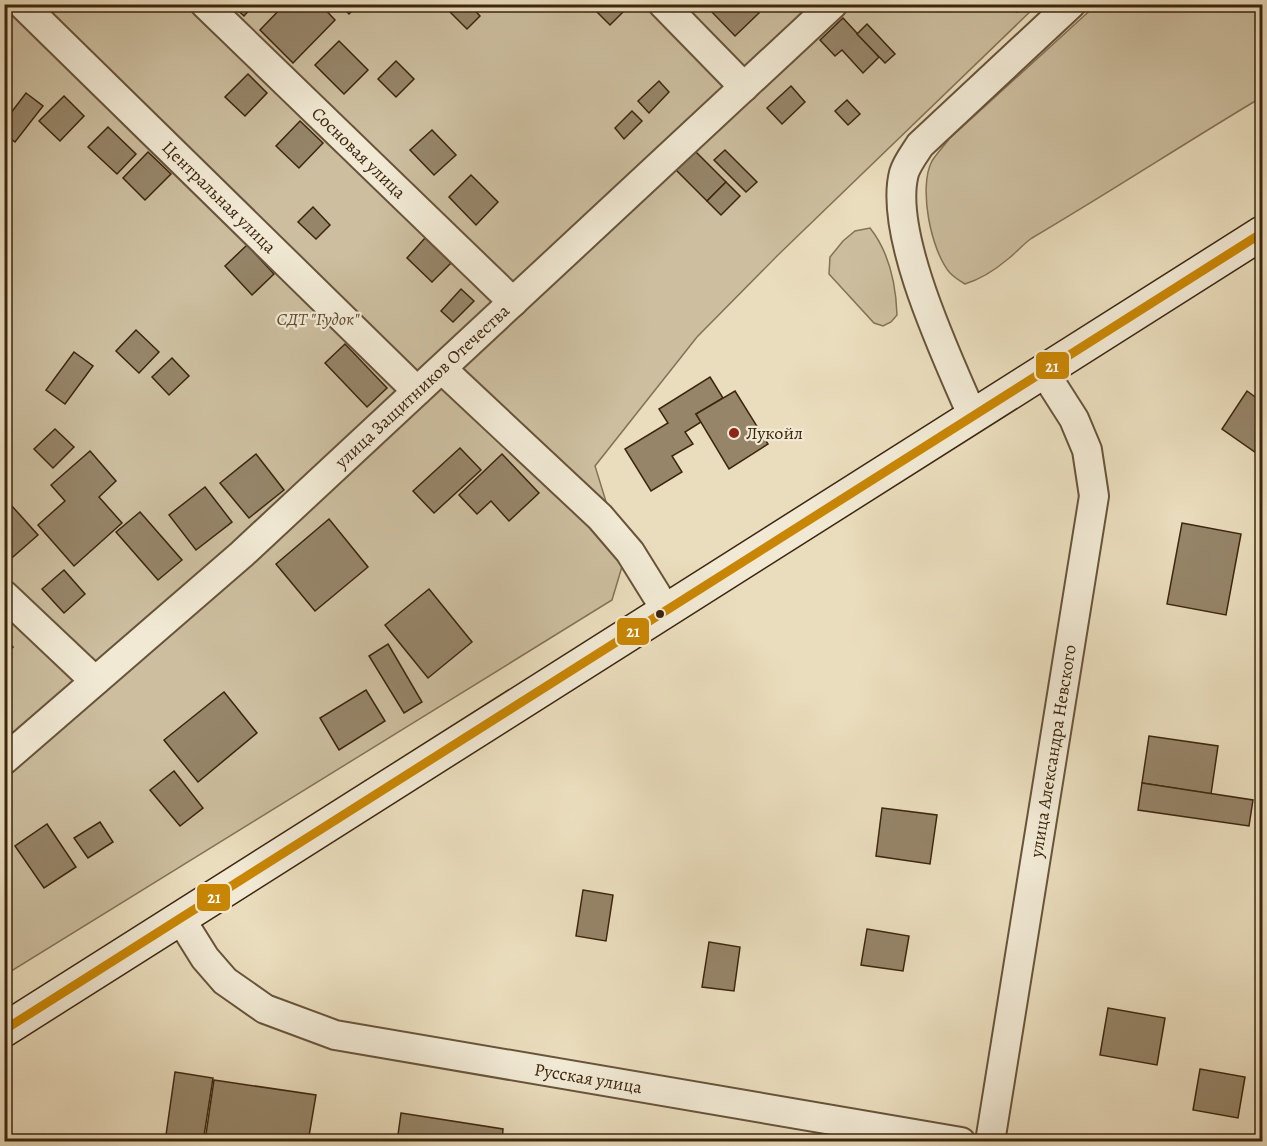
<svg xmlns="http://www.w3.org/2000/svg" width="1267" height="1146" font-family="Alegreya,serif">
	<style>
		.green { fill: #ccbe9f; stroke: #847256; stroke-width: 1.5 }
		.building { fill: #968569; stroke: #3c260e; stroke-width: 1.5 }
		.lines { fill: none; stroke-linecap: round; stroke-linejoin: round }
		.minor-casing { stroke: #68543a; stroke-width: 32 }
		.secondary-casing { stroke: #3c260e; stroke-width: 36 }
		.minor { stroke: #f1e9d4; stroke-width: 28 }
		.secondary { stroke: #f1e9d4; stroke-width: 33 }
		.bus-1-casing { stroke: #f1e9d4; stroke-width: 14 }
		.bus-1 { stroke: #c88604; stroke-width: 9 }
		.poi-dot { fill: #8f2418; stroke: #f1e9d4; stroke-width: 2 }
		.bus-dot { fill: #3c260e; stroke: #f1e9d4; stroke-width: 2 }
		.labels { text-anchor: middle; stroke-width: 4.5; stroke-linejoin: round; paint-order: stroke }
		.street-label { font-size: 18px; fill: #3c260e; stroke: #f1e9d4 }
		.park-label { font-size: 18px; font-style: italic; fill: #604c32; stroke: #f1e9d4 }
		.poi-label { font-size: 18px; fill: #3c260e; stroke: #f1e9d4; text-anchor: start }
		.line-badge { stroke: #f1e9d4; stroke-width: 2 }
		.badge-label { font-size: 16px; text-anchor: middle; font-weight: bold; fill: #fff }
	</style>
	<rect width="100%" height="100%" fill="#eaddbd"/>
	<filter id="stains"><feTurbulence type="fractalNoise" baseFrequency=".00333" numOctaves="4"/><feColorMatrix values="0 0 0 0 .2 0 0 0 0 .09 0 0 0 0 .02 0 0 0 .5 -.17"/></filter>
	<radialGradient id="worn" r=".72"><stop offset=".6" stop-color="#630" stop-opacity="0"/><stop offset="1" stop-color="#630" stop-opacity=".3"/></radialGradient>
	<g class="green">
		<path d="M 5,5 L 1037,5 L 778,255 L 697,337 L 595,466 L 624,560 L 612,600 L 5,975 Z"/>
		<path d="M 1096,5 L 1262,5 L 1262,97 C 1185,143 1110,192 1032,238 C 1023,244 1016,253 1008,259 C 995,270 981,279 965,284 C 960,281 954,277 950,273 C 931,251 918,187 932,161 C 937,153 944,146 949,139 Z"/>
		<path d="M 870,228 C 889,252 896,285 897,315 L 891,322 L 883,326 L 874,323 L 829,274 L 830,257 L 843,241 L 855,231 Z"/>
	</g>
	<g class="building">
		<path d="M 231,4 L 255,4 L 244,16 Z"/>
		<path d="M 285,4 L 320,4 L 335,20 L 293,63 L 260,30 Z"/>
		<path d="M 339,4 L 359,4 L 349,14 Z"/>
		<path d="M 454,4 L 469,4 L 480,16 L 467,29 L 448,10 Z"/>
		<path d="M 589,4 L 631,4 L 610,25 Z"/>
		<path d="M 715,4 L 751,4 L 759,13 L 735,36 L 710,10 Z"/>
		<path d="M 1010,4 L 1025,4 L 1017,12 Z"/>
		<path d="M 843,18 L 879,57 L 863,73 L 842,50 L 835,56 L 820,40 Z"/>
		<path d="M 867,24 L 895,54 L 885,63 L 857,34 Z"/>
		<path d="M 339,41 L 368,70 L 344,94 L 315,65 Z"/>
		<path d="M 396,61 L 414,79 L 396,97 L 378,79 Z"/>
		<path d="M 248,74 L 267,93 L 245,116 L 225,97 Z"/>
		<path d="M 659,81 L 669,92 L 649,113 L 638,101 Z"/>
		<path d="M 791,86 L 805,102 L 782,124 L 767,108 Z"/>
		<path d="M 26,93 L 43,106 L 15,142 L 4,134 L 4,122 Z"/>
		<path d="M 64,96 L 84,116 L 60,141 L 39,121 Z"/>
		<path d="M 847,100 L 860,114 L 848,125 L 835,111 Z"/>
		<path d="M 632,111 L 642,121 L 624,139 L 615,128 Z"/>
		<path d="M 300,121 L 323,143 L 299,168 L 276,146 Z"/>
		<path d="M 108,127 L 136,154 L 117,174 L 88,147 Z"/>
		<path d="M 432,130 L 456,155 L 434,175 L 410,150 Z"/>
		<path d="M 725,150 L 757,182 L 746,192 L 714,160 Z"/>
		<path d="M 695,151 L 726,182 L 707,201 L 676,170 Z"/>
		<path d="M 148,152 L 171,174 L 145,200 L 123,178 Z"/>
		<path d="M 471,175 L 498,202 L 476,225 L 449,197 Z"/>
		<path d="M 726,182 L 740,196 L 721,215 L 707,201 Z"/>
		<path d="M 313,207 L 330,225 L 316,239 L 298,222 Z"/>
		<path d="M 425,238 L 451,263 L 432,282 L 407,258 Z"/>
		<path d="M 247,245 L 274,274 L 252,295 L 225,266 Z"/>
		<path d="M 461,289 L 474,301 L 453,322 L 441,311 Z"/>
		<path d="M 136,330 L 159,352 L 139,373 L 116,351 Z"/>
		<path d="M 345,344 L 387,388 L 367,407 L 325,363 Z"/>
		<path d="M 74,352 L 93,366 L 65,404 L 46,390 Z"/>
		<path d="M 172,358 L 189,376 L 169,395 L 152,377 Z"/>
		<path d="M 710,377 L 723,398 L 696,414 L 701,422 L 685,432 L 693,444 L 672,456 L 682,472 L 651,491 L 625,449 L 668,423 L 659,409 Z"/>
		<path d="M 735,391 L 768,444 L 729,469 L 696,414 Z"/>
		<path d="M 1247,391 L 1262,402 L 1262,457 L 1222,429 Z"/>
		<path d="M 55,429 L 74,447 L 53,468 L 34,449 Z"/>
		<path d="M 460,448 L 481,470 L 434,513 L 413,491 Z"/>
		<path d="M 90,451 L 116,481 L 99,497 L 122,523 L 74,566 L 38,525 L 65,501 L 51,485 Z"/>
		<path d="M 256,454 L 284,490 L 249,518 L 220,483 Z"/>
		<path d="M 502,454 L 539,493 L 509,521 L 491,501 L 477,514 L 459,495 Z"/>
		<path d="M 205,487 L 232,522 L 196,550 L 169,515 Z"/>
		<path d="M 11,505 L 38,535 L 6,563 L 4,561 L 4,511 Z"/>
		<path d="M 140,512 L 182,560 L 158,580 L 116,532 Z"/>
		<path d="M 329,519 L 368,567 L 315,611 L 276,564 Z"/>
		<path d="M 1182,523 L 1241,534 L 1226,615 L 1167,604 Z"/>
		<path d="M 64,570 L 85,594 L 64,613 L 42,589 Z"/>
		<path d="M 429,589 L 472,642 L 428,678 L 385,625 Z"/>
		<path d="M 4,639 L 13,647 L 4,656 Z"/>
		<path d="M 388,644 L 422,702 L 404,713 L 369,656 Z"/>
		<path d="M 366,690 L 385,721 L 339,750 L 320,718 Z"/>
		<path d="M 224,692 L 257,733 L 198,782 L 164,740 Z"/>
		<path d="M 1149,736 L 1218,746 L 1211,794 L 1142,783 Z"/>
		<path d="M 174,771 L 203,808 L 180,826 L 150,790 Z"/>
		<path d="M 1142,783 L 1253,800 L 1249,826 L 1138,810 Z"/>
		<path d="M 882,808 L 937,815 L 930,864 L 876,856 Z"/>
		<path d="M 100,822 L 113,842 L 88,858 L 74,838 Z"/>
		<path d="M 47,824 L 76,867 L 44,888 L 15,846 Z"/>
		<path d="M 583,890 L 613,895 L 606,941 L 576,936 Z"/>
		<path d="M 867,929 L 909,936 L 903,971 L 861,965 Z"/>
		<path d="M 709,942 L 740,947 L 734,991 L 702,987 Z"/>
		<path d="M 1108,1008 L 1165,1018 L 1157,1065 L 1100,1055 Z"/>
		<path d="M 1200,1069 L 1245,1077 L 1238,1118 L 1193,1110 Z"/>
		<path d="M 175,1072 L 213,1078 L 203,1142 L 165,1142 Z"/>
		<path d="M 214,1080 L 316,1095 L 308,1142 L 257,1142 L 206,1134 Z"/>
		<path d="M 401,1113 L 503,1129 L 502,1142 L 397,1142 Z"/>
	</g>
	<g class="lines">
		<g class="minor-casing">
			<g id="minor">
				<path id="s1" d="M 22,4 L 417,391"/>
				<path id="s2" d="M 205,4 L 513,302"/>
				<path d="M 663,4 L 744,87"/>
				<path d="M 442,369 L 600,517 L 630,552 L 666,610"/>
				<path d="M 973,417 C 948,359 888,234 904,173 C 907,163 915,153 920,145 L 1071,4"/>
				<path d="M 4,595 L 95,681"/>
				<path id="s3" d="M 4,760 L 242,554 L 833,4"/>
				<path id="s4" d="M 180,918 L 205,958 L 225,981 L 265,1009 L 335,1035 L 961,1142"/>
				<path id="s5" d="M 990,1142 L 1094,496 L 1087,450 L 1074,419 L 1044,372"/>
			</g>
		</g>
		<g class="secondary-casing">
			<path id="secondary" d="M 4,1030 L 1262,233"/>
		</g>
		<use href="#minor" class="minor"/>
		<use href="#secondary" class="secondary"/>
		<g class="bus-1-casing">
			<path id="bus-1" d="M 4,1030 L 1262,233"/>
		</g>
		<use href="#bus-1" class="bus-1"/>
	</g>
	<circle class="poi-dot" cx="734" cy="433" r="6"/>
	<circle class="bus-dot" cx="660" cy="614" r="5"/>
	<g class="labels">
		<g class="street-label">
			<text dy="6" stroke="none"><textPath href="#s2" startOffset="214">Сосновая улица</textPath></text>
			<text dy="6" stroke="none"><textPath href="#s1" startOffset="276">Центральная улица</textPath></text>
			<text dy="6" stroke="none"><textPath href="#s3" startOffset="561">улица Защитников Отечества</textPath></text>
			<text dy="6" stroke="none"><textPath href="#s5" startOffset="396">улица Александра Невского</textPath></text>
			<text dy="6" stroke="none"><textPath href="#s4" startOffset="458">Русская улица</textPath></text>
		</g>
		<g class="park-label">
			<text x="318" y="325">СДТ "Гудок"</text>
		</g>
		<g class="poi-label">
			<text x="746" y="439">Лукойл</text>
		</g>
	</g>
	<g class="line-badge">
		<rect x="1035" y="351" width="35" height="29" rx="6" fill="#c88604"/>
		<rect x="616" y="617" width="34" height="29" rx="6" fill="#c88604"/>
		<rect x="196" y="883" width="35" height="29" rx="6" fill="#c88604"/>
	</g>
	<g class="badge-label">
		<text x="1052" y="372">21</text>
		<text x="633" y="637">21</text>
		<text x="214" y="903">21</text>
	</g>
	<rect width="1267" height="1146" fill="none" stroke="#eaddbd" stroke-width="24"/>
	<rect x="6" y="6" width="1255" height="1134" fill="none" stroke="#3c260e" stroke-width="3"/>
	<rect x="12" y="12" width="1243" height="1122" fill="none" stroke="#3c260e" stroke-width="1.5"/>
	<rect width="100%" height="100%" filter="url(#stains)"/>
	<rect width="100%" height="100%" fill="url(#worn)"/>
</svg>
